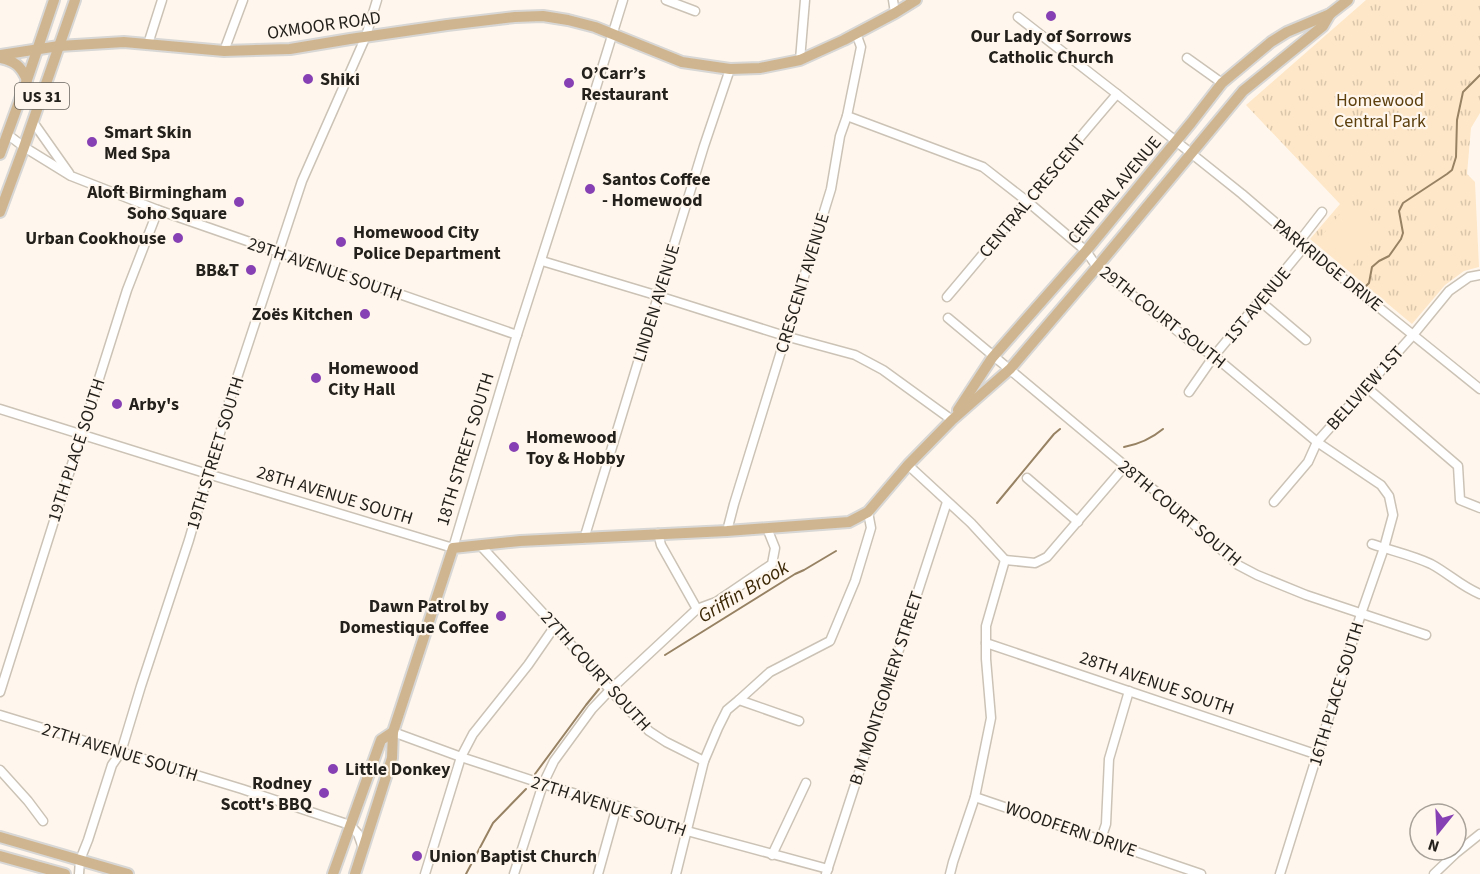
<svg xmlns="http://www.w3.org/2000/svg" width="1480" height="874" font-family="'Source Sans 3',sans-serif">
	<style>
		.park { fill: url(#park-tufts) }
		.pitch { fill: #fee7c8 }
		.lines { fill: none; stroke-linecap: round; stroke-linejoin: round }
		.stream { stroke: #988264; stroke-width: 2 }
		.minor-casing { stroke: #ccc3b6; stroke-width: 11 }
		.major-casing { stroke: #d8d7d6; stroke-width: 14 }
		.minor { stroke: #fff; stroke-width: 8 }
		.major { stroke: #d0b690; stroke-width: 10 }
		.poi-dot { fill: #8740b3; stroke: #fff7ed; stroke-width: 2 }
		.labels { text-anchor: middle; stroke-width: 4.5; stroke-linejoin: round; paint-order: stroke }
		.shield { fill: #fff7ed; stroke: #66615b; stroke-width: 1.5 }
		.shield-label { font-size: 16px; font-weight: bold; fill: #24211c }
		.street-label { font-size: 18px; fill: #24211c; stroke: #fff7ed }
		.poi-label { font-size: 18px; font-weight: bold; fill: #24211c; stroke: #fff7ed; text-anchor: start }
		.park-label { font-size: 18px; fill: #5c3f0d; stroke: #fff7ed }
		.water-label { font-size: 20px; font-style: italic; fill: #3c2806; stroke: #fff7ed }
	</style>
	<defs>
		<pattern id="park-tufts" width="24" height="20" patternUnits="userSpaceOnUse" patternTransform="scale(1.5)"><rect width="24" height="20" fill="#fee7c8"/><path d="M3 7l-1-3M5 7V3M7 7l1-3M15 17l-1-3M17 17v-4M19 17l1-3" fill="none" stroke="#dac6ab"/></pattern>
	</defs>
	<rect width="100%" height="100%" fill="#fff7ed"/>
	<path class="park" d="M 1366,0 L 1480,0 L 1480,113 L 1471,128 L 1467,174 L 1475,182 L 1479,267 L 1464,271 L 1445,285 L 1412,324 L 1310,239 L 1340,204 L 1246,105 Z"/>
	<path class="pitch" d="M 1349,207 L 1378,230 L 1379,235 L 1352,266 L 1347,267 L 1319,245 L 1319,239 L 1345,208 Z"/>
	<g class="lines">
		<g class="stream">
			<path d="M 1363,289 L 1369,283 L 1372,267 L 1379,261 L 1389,256 L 1401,239 L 1403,233 L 1399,211 L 1403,203 L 1447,174 L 1452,170 L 1456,157 L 1457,120 L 1463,92 L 1480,75"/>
			<path d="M 1124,447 C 1140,444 1151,439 1163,429"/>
			<path d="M 997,503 L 1054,434 L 1060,429"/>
			<path d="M 665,655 L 795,574 L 804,570 L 836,551"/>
			<path d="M 535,774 L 586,705 L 599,689"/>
			<path d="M 466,874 L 493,823 L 526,789"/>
		</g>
		<g class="minor-casing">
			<g id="minor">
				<path d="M 666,0 L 695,11"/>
				<path d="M 893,0 L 895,13"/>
				<path d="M 1018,17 L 1117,94 L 1242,194 L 1304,247 L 1480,389"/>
				<path d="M 148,44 L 162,0"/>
				<path d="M 224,51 L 243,0"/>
				<path d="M 1187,58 L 1222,83"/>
				<path d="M 800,60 L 805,0"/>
				<path d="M 847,116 L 983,167 L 1028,202 L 1086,251 L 1097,267 L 1195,345 L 1214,356 L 1317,442 L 1381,485 L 1389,496 L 1393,515 L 1384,548 L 1361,614 L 1280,874"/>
				<path d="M 33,122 L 69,173"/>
				<path d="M 7,134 L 24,147 L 71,176 L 158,210 L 517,335"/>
				<path d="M 1298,243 L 1322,212"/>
				<path d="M 542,261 L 652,294 L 785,336 L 855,355 L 883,370 L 952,420"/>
				<path d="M 947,297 C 1004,230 1059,161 1117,94"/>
				<path d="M 1260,301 L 1306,340"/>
				<path d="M 948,318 L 1178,510 L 1238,565 L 1257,575 L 1306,595 L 1426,635"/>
				<path d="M 1366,387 L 1458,466 L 1460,500 L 1480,508"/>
				<path d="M 1189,392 L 1214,356 L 1304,247"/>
				<path d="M 0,409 L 208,474 L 453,548 L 515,341 L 590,107 L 623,0"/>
				<path d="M 908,465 L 971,523 L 1005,560"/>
				<path d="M 1027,478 L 1078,522"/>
				<path d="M 1274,502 L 1308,462 L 1317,442 L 1413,335 L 1449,291 L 1469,277 L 1480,275"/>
				<path d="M 727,531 L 734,504 L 831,189 L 840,136 L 847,116 L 861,47 L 856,33"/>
				<path d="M 658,533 L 661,545 L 697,609"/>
				<path d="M 584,539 L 704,146 L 730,69"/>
				<path d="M 1372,544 C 1392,551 1412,555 1431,564 C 1448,573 1462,587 1480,594"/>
				<path d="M 480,545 L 555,626 L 610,690 L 649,731 L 666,742 L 704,761 L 718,728 L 727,710 L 739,700 L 799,721"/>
				<path d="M 1005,560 L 1035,563 L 1047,557 L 1125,466"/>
				<path d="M 986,643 L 1318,755"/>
				<path d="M 0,692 L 127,290 L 158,210"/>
				<path d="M 739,700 L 770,672 L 830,641 L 855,581 L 871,528 L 868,512"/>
				<path d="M 0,715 L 242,789 L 350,825 L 358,834 L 363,848"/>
				<path d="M 393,732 L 461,757 L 543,784 L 617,806 L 687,831 L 828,869"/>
				<path d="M 0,770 L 28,801 L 43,821"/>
				<path d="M 975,797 L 1201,874"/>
				<path d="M 1101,839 L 1106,824 L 1109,759 L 1129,691"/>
				<path d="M 772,855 L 806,783"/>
				<path d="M 79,874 L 80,860 L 88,840 L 112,765 L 121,752 L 141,686 L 189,540 L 229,402 L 302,181 L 366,36 L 377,0"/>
				<path d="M 425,874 L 461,757 L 473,734 L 528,665 L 555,626"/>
				<path d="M 514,874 L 543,784 L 554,761 L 592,709 L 610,690 L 697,609 L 716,602 L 772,564 L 775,548 L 767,528"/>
				<path d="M 598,874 L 617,806"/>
				<path d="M 676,874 L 704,761"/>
				<path d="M 826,874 L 947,502"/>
				<path d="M 950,874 L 953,862 L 975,797 L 991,718 L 986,659 L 986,626 L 1005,560"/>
				<path d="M 1434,874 L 1455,854 L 1480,834"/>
			</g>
		</g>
		<g class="major-casing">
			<g id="major">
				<path d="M 0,55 L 59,46 L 124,42 L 224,51 L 290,49 L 350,39 L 447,25 L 515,17 L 543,16 L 568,20 L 595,27 L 682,62 L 730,69 L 760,68 L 800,60 L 844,40 L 895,13 L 916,0"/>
				<path d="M 0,58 C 15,61 21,66 27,80"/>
				<path d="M 0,154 L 27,80 L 54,0"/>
				<path d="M 0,212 L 24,147 L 75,0"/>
				<path d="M 958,410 L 992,358 L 1086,251 L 1191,123 L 1222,83 L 1271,42 L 1287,32 L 1330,14 L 1348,0"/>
				<path d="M 0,837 L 128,874"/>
				<path d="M 0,856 L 65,874"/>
				<path d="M 333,874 L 381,740 L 393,732"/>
				<path d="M 355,874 L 392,758 L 393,732 L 453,548 L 520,541 L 727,531 L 849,522 L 868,512 L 908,465 L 952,420 L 1010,369 L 1097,267 L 1243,91 L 1323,26 L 1330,14"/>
			</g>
		</g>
		<use href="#minor" class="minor"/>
		<use href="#major" class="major"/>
	</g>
	<g class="poi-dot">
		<circle cx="1051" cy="16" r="6"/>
		<circle cx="308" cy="79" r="6"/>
		<circle cx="569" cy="83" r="6"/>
		<circle cx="92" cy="142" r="6"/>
		<circle cx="590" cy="189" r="6"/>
		<circle cx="239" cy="202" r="6"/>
		<circle cx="178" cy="238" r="6"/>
		<circle cx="341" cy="242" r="6"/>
		<circle cx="251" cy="270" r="6"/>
		<circle cx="365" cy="314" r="6"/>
		<circle cx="316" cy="378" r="6"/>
		<circle cx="117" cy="404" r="6"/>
		<circle cx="514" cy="447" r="6"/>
		<circle cx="501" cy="616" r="6"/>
		<circle cx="333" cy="769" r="6"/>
		<circle cx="324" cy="793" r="6"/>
		<circle cx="417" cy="856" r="6"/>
	</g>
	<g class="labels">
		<rect class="shield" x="15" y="83" width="54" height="26" rx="4.5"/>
		<g class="shield-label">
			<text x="42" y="102">US 31</text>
		</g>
		<g class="street-label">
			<text transform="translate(324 25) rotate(-8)" y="6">OXMOOR ROAD</text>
			<text transform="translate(1114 190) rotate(-50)" y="6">CENTRAL AVENUE</text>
			<text transform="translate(1032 196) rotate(-50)" y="6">CENTRAL CRESCENT</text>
			<text transform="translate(1328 265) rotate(39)" y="6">PARKRIDGE DRIVE</text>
			<text transform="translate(325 269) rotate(19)" y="6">29TH AVENUE SOUTH</text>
			<text transform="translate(802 283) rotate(-73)" y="6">CRESCENT AVENUE</text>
			<text transform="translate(656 303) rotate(-73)" y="6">LINDEN AVENUE</text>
			<text transform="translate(1257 305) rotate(-50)" y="6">1ST AVENUE</text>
			<text transform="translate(1163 317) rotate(38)" y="6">29TH COURT SOUTH</text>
			<text transform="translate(1365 388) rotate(-48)" y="6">BELLVIEW 1ST</text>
			<text transform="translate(465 449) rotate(-73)" y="6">18TH STREET SOUTH</text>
			<text transform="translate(76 450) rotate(-72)" y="6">19TH PLACE SOUTH</text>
			<text transform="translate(215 453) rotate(-73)" y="6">19TH STREET SOUTH</text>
			<text transform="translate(335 495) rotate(17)" y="6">28TH AVENUE SOUTH</text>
			<text transform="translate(1180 513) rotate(40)" y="6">28TH COURT SOUTH</text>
			<text transform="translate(596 671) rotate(48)" y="6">27TH COURT SOUTH</text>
			<text transform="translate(1157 683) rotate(19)" y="6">28TH AVENUE SOUTH</text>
			<text transform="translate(886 688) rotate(-72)" y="6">B M MONTGOMERY STREET</text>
			<text transform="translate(1336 694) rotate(-73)" y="6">16TH PLACE SOUTH</text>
			<text transform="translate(120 752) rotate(17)" y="6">27TH AVENUE SOUTH</text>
			<text transform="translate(609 806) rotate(18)" y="6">27TH AVENUE SOUTH</text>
			<text transform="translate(1071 829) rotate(19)" y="6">WOODFERN DRIVE</text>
		</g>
		<g class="poi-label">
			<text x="1051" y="42" text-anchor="middle">Our Lady of Sorrows<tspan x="1051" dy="21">Catholic Church</tspan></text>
			<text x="581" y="79">O’Carr’s<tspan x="581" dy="21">Restaurant</tspan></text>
			<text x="320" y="85">Shiki</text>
			<text x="104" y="138">Smart Skin<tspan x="104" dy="21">Med Spa</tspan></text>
			<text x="602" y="185">Santos Coffee<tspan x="602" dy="21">- Homewood</tspan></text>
			<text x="227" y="198" text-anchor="end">Aloft Birmingham<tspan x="227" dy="21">Soho Square</tspan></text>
			<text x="353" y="238">Homewood City<tspan x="353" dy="21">Police Department</tspan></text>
			<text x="166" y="244" text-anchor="end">Urban Cookhouse</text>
			<text x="239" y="276" text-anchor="end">BB&amp;T</text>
			<text x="353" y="320" text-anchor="end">Zoës Kitchen</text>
			<text x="328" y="374">Homewood<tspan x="328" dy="21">City Hall</tspan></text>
			<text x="129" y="410">Arby's</text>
			<text x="526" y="443">Homewood<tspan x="526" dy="21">Toy &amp; Hobby</tspan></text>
			<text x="489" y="612" text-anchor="end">Dawn Patrol by<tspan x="489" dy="21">Domestique Coffee</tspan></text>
			<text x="345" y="775">Little Donkey</text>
			<text x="312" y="789" text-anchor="end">Rodney<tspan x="312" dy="21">Scott's BBQ</tspan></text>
			<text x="429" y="862">Union Baptist Church</text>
		</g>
		<g class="park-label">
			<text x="1380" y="106">Homewood<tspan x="1380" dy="21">Central Park</tspan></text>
		</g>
		<g class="water-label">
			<text transform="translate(743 591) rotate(-31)" y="7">Griffin Brook</text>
		</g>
	</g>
	<g transform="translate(1438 832) rotate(198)"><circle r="28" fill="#fff7ed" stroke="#a7a199" stroke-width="1.5"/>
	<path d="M0-4.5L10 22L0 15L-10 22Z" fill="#8740b3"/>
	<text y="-9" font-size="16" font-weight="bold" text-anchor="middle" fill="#24211c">N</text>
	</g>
</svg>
